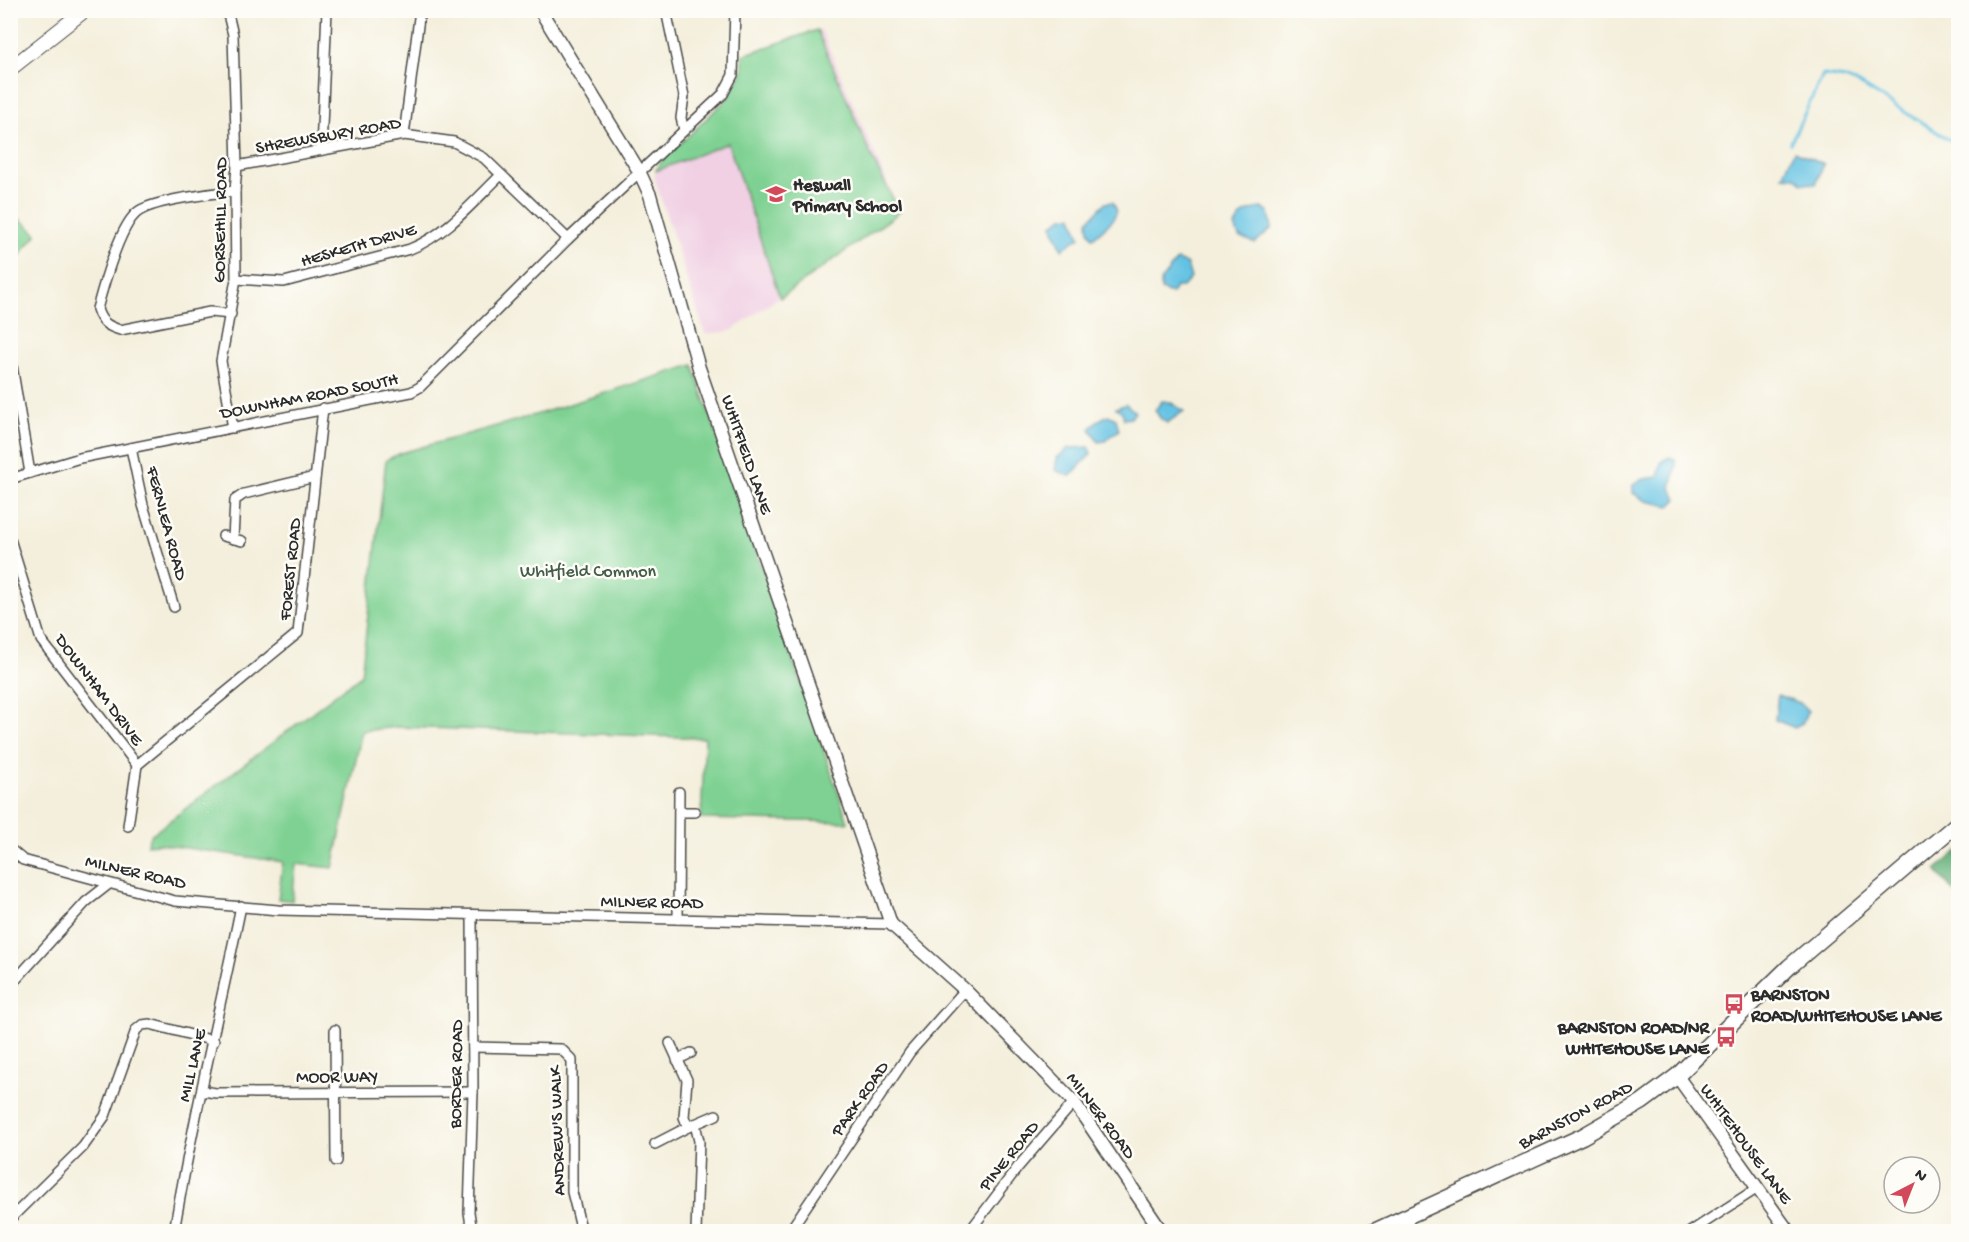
<svg xmlns="http://www.w3.org/2000/svg" width="1969" height="1242" font-family="'Gochi Hand',sans-serif">
	<style>
		.built { fill: #f1d0e4 }
		.green { fill: #7ed192; stroke: #547e5e; stroke-width: 1.5 }
		.forest { fill: #66b37c; stroke: #486f54; stroke-width: 1.5 }
		.water { fill: #64c2e3; stroke: #487687; stroke-width: 1.5 }
		.lines { fill: none; stroke-linecap: round; stroke-linejoin: round }
		.stream { stroke: #64c2e3; stroke-width: 3 }
		.minor-casing { stroke: #494846; stroke-width: 12 }
		.tertiary-casing { stroke: #494846; stroke-width: 15 }
		.secondary-casing { stroke: #494846; stroke-width: 16 }
		.primary-casing { stroke: #494846; stroke-width: 18 }
		.minor { stroke: #fff; stroke-width: 9 }
		.tertiary { stroke: #fff; stroke-width: 12 }
		.secondary { stroke: #fff; stroke-width: 14 }
		.primary { stroke: #fff; stroke-width: 15 }
		.labels { text-anchor: middle; stroke-width: 5; stroke-linejoin: round; paint-order: stroke }
		.street-label { font-size: 18px; fill: #2b2b2b; stroke: #fdfcf7 }
		.poi-label { font-size: 18px; font-weight: bold; fill: #2b2b2b; stroke: #fdfcf7; text-anchor: start }
		.park-label { font-size: 18px; fill: #445d4a; stroke: #fdfcf7 }
	</style>
	<rect width="100%" height="100%" fill="#fdfcf7"/>
	<filter id="ink" filterUnits="userSpaceOnUse"><feTurbulence type="fractalNoise" baseFrequency=".0167" numOctaves="2"/><feDisplacementMap in="SourceGraphic" scale="12" xChannelSelector="R" yChannelSelector="G"/><feConvolveMatrix kernelMatrix="1 2 1 2 8 2 1 2 1" color-interpolation-filters="sRGB"/></filter>
	<filter id="wash" filterUnits="userSpaceOnUse"><feTurbulence type="fractalNoise" baseFrequency=".008" numOctaves="4" result="noise"/><feDisplacementMap in="SourceGraphic" scale="24" xChannelSelector="R" yChannelSelector="G"/><feGaussianBlur stdDeviation="1.35" result="paint"/><feColorMatrix in="noise" values="0 0 0 0 0 0 0 0 0 0 0 0 0 0 0 0 0 1.4 0 .05"/><feComposite in="paint" operator="in"/></filter>
	<g filter="url(#wash)">
		<rect width="100%" height="100%" fill="#f4efdc"/>
		<path class="built" d="M 821,29 L 900,212 L 731,331 L 705,334 L 654,177 L 659,164 L 728,98 L 743,71 L 743,55 Z"/>
		<g class="green">
			<path d="M 817,30 L 873,160 L 900,212 L 780,298 L 728,143 L 656,171 L 659,164 L 728,98 L 743,71 L 743,55 Z"/>
			<path d="M 11,211 L 37,234 L 11,266 Z"/>
			<path d="M 693,365 L 848,822 L 701,819 L 705,738 L 398,727 L 362,731 L 333,868 L 296,864 L 292,901 L 278,899 L 283,862 L 159,844 L 147,845 L 150,836 L 361,675 L 386,460 L 401,453 L 535,415 Z"/>
		</g>
		<path class="forest" d="M 1958,851 L 1958,889 L 1955,893 L 1936,870 Z"/>
		<g class="water">
			<path d="M 1794,151 L 1824,164 L 1816,184 L 1802,183 L 1796,177 L 1783,176 Z"/>
			<path d="M 1113,202 L 1117,211 L 1112,221 L 1093,238 L 1089,232 L 1088,221 L 1105,203 Z"/>
			<path d="M 1261,208 L 1269,212 L 1272,228 L 1255,243 L 1239,237 L 1235,226 C 1242,213 1247,210 1261,208 Z"/>
			<path d="M 1072,216 L 1080,237 L 1062,249 L 1052,225 L 1063,217 Z"/>
			<path d="M 1177,260 L 1187,264 L 1191,278 L 1183,287 L 1176,287 L 1172,294 L 1161,290 L 1161,280 Z"/>
			<path d="M 1162,401 L 1170,402 L 1184,411 L 1167,423 L 1160,418 L 1155,410 Z"/>
			<path d="M 1126,404 L 1135,412 L 1131,418 L 1124,419 L 1122,412 L 1116,408 Z"/>
			<path d="M 1108,415 L 1116,419 L 1119,430 L 1105,441 L 1099,442 L 1090,429 L 1097,421 Z"/>
			<path d="M 1089,447 L 1091,454 L 1070,476 L 1055,470 L 1057,458 L 1069,448 Z"/>
			<path d="M 1669,457 L 1675,459 L 1676,466 L 1671,488 L 1677,499 L 1670,506 L 1646,501 L 1633,493 L 1633,484 L 1643,479 L 1658,477 L 1661,463 Z"/>
			<path d="M 1778,695 L 1800,703 L 1808,711 L 1802,724 L 1795,728 L 1775,720 Z"/>
		</g>
		<g class="lines">
			<path class="stream" d="M 1790,144 L 1823,75 L 1845,78 L 1861,85 L 1958,145"/>
		</g>
	</g>
	<g filter="url(#ink)">
		<g class="lines">
			<g class="minor-casing">
				<g id="minor">
					<path d="M 227,10 L 233,35 L 237,166 L 235,191 L 236,279 L 221,361 L 233,428"/>
					<path d="M 666,10 L 684,96 L 681,118 L 684,130"/>
					<path d="M 404,135 L 420,10"/>
					<path d="M 321,150 L 327,10"/>
					<path d="M 237,166 L 404,135 L 454,142 L 484,158 L 568,239"/>
					<path d="M 236,279 L 284,282 L 410,249 C 446,235 473,202 501,175"/>
					<path d="M 231,314 L 210,312 L 120,330 C 107,326 101,322 97,309 C 103,287 120,223 139,211 C 156,200 213,193 235,191"/>
					<path d="M 10,354 L 30,473"/>
					<path d="M 131,448 L 143,505 L 174,607"/>
					<path d="M 10,479 L 80,458 L 411,392 L 420,387 L 568,239 L 723,94 L 733,75 L 735,10"/>
					<path d="M 223,536 L 242,541"/>
					<path d="M 10,539 L 41,640 L 137,765 L 128,826"/>
					<path d="M 233,539 L 235,500 L 244,494 L 315,477"/>
					<path d="M 137,765 L 298,633 L 323,408"/>
					<path d="M 680,812 L 695,812"/>
					<path d="M 10,849 L 23,860 L 175,901 L 278,910 L 891,924"/>
					<path d="M 678,919 L 679,792"/>
					<path d="M 10,986 L 86,902 L 109,884"/>
					<path d="M 335,1030 L 336,1161"/>
					<path d="M 670,1043 L 687,1080 L 684,1117 L 688,1127 L 695,1124"/>
					<path d="M 473,1047 L 561,1049 L 572,1060 L 572,1192 L 582,1232"/>
					<path d="M 677,1060 L 691,1053"/>
					<path d="M 202,1091 L 216,1093 L 473,1092"/>
					<path d="M 655,1144 L 688,1127"/>
					<path d="M 1406,1216 L 1410,1232"/>
					<path d="M 10,1219 L 83,1147 L 105,1116 L 136,1030 L 142,1025 L 150,1024 L 214,1041"/>
					<path d="M 174,1232 C 192,1122 219,1014 241,906"/>
					<path d="M 472,1232 L 469,1212 L 473,1092 L 472,917"/>
					<path d="M 696,1232 L 699,1141 L 695,1124 L 716,1115"/>
					<path d="M 789,1232 L 910,1052 L 965,990"/>
					<path d="M 969,1232 L 1018,1167 L 1074,1102"/>
					<path d="M 1690,1232 L 1756,1189"/>
				</g>
			</g>
			<g class="tertiary-casing">
				<g id="tertiary">
					<path d="M 540,10 L 639,171 L 650,195 L 699,368 L 891,924 L 965,990 L 1074,1102 L 1162,1232"/>
					<path d="M 1677,1076 L 1789,1232"/>
				</g>
			</g>
			<g class="secondary-casing">
				<path id="secondary" d="M 10,69 L 85,10"/>
			</g>
			<g class="primary-casing">
				<path id="primary" d="M 1373,1232 L 1583,1136 L 1642,1102 L 1677,1076 L 1789,967 L 1958,823"/>
			</g>
			<use href="#minor" class="minor"/>
			<use href="#tertiary" class="tertiary"/>
			<use href="#secondary" class="secondary"/>
			<use href="#primary" class="primary"/>
		</g>
	</g>
	<defs>
		<g id="school-bare" transform="scale(1.62)"><path d="M0-5L7-2L0 1L-7-2ZM-4 1L0 2.5L4 1V4Q0 6-4 4Z" fill="#d1495b" stroke="#fdfcf7" stroke-width="2.5" paint-order="stroke"/></g>
		<g id="bus-bare" transform="scale(1.62)"><path d="M-5-6H5V4H4V6H2V4H-2V6H-4V4H-5ZM-3.5-4V0h7V-4ZM-3.5 1.2v1.5H-2V1.2ZM2 1.2v1.5H3.5V1.2Z" fill="#d1495b" stroke="#fdfcf7" stroke-width="2.5" paint-order="stroke"/></g>
	</defs>
	<g fill-rule="evenodd">
		<use href="#school-bare" x="776" y="194"/>
		<use href="#bus-bare" x="1734" y="1004"/>
		<use href="#bus-bare" x="1726" y="1037"/>
	</g>
	<g class="labels">
		<g class="street-label">
			<text transform="translate(328 134) rotate(-10)" y="6">SHREWSBURY ROAD</text>
			<text transform="translate(219 220) rotate(-89)" y="6">GORSEHILL ROAD</text>
			<text transform="translate(358 244) rotate(-16)" y="6">HESKETH DRIVE</text>
			<text transform="translate(309 395) rotate(-11)" y="6">DOWNHAM ROAD SOUTH</text>
			<text transform="translate(748 454) rotate(71)" y="6">WHITFIELD LANE</text>
			<text transform="translate(168 523) rotate(75)" y="6">FERNLEA ROAD</text>
			<text transform="translate(289 569) rotate(-84)" y="6">FOREST ROAD</text>
			<text transform="translate(100 689) rotate(53)" y="6">DOWNHAM DRIVE</text>
			<text transform="translate(136 871) rotate(13)" y="6">MILNER ROAD</text>
			<text transform="translate(652 901) rotate(1)" y="6">MILNER ROAD</text>
			<text transform="translate(191 1065) rotate(-77)" y="6">MILL LANE</text>
			<text transform="translate(455 1074) rotate(-89)" y="6">BORDER ROAD</text>
			<text x="337" y="1082">MOOR WAY</text>
			<text transform="translate(859 1098) rotate(-55)" y="6">PARK ROAD</text>
			<text transform="translate(1575 1114) rotate(-28)" y="6">BARNSTON ROAD</text>
			<text transform="translate(1102 1115) rotate(53)" y="6">MILNER ROAD</text>
			<text transform="translate(556 1131) rotate(-92)" y="6">ANDREW'S WALK</text>
			<text transform="translate(1747 1143) rotate(54)" y="6">WHITEHOUSE LANE</text>
			<text transform="translate(1008 1155) rotate(-51)" y="6">PINE ROAD</text>
		</g>
		<g class="poi-label">
			<text x="793" y="190">Heswall<tspan x="793" dy="21">Primary School</tspan></text>
			<text x="1751" y="1000">BARNSTON<tspan x="1751" dy="21">ROAD/WHITEHOUSE LANE</tspan></text>
			<text x="1709" y="1033" text-anchor="end">BARNSTON ROAD/NR<tspan x="1709" dy="21">WHITEHOUSE LANE</tspan></text>
		</g>
		<g class="park-label">
			<text x="588" y="576">Whitfield Common</text>
		</g>
	</g>
	<rect width="1969" height="1242" fill="none" stroke="#fdfcf7" stroke-width="36"/>
	<g transform="translate(1912 1185) rotate(42)"><circle r="28" fill="#fdfcf7" stroke="#a9a8a5" stroke-width="1.5"/>
	<path d="M0-4.5L10 22L0 15L-10 22Z" fill="#d1495b"/>
	<text y="-9" font-size="16" font-weight="bold" text-anchor="middle" fill="#2b2b2b">N</text>
	</g>
</svg>
